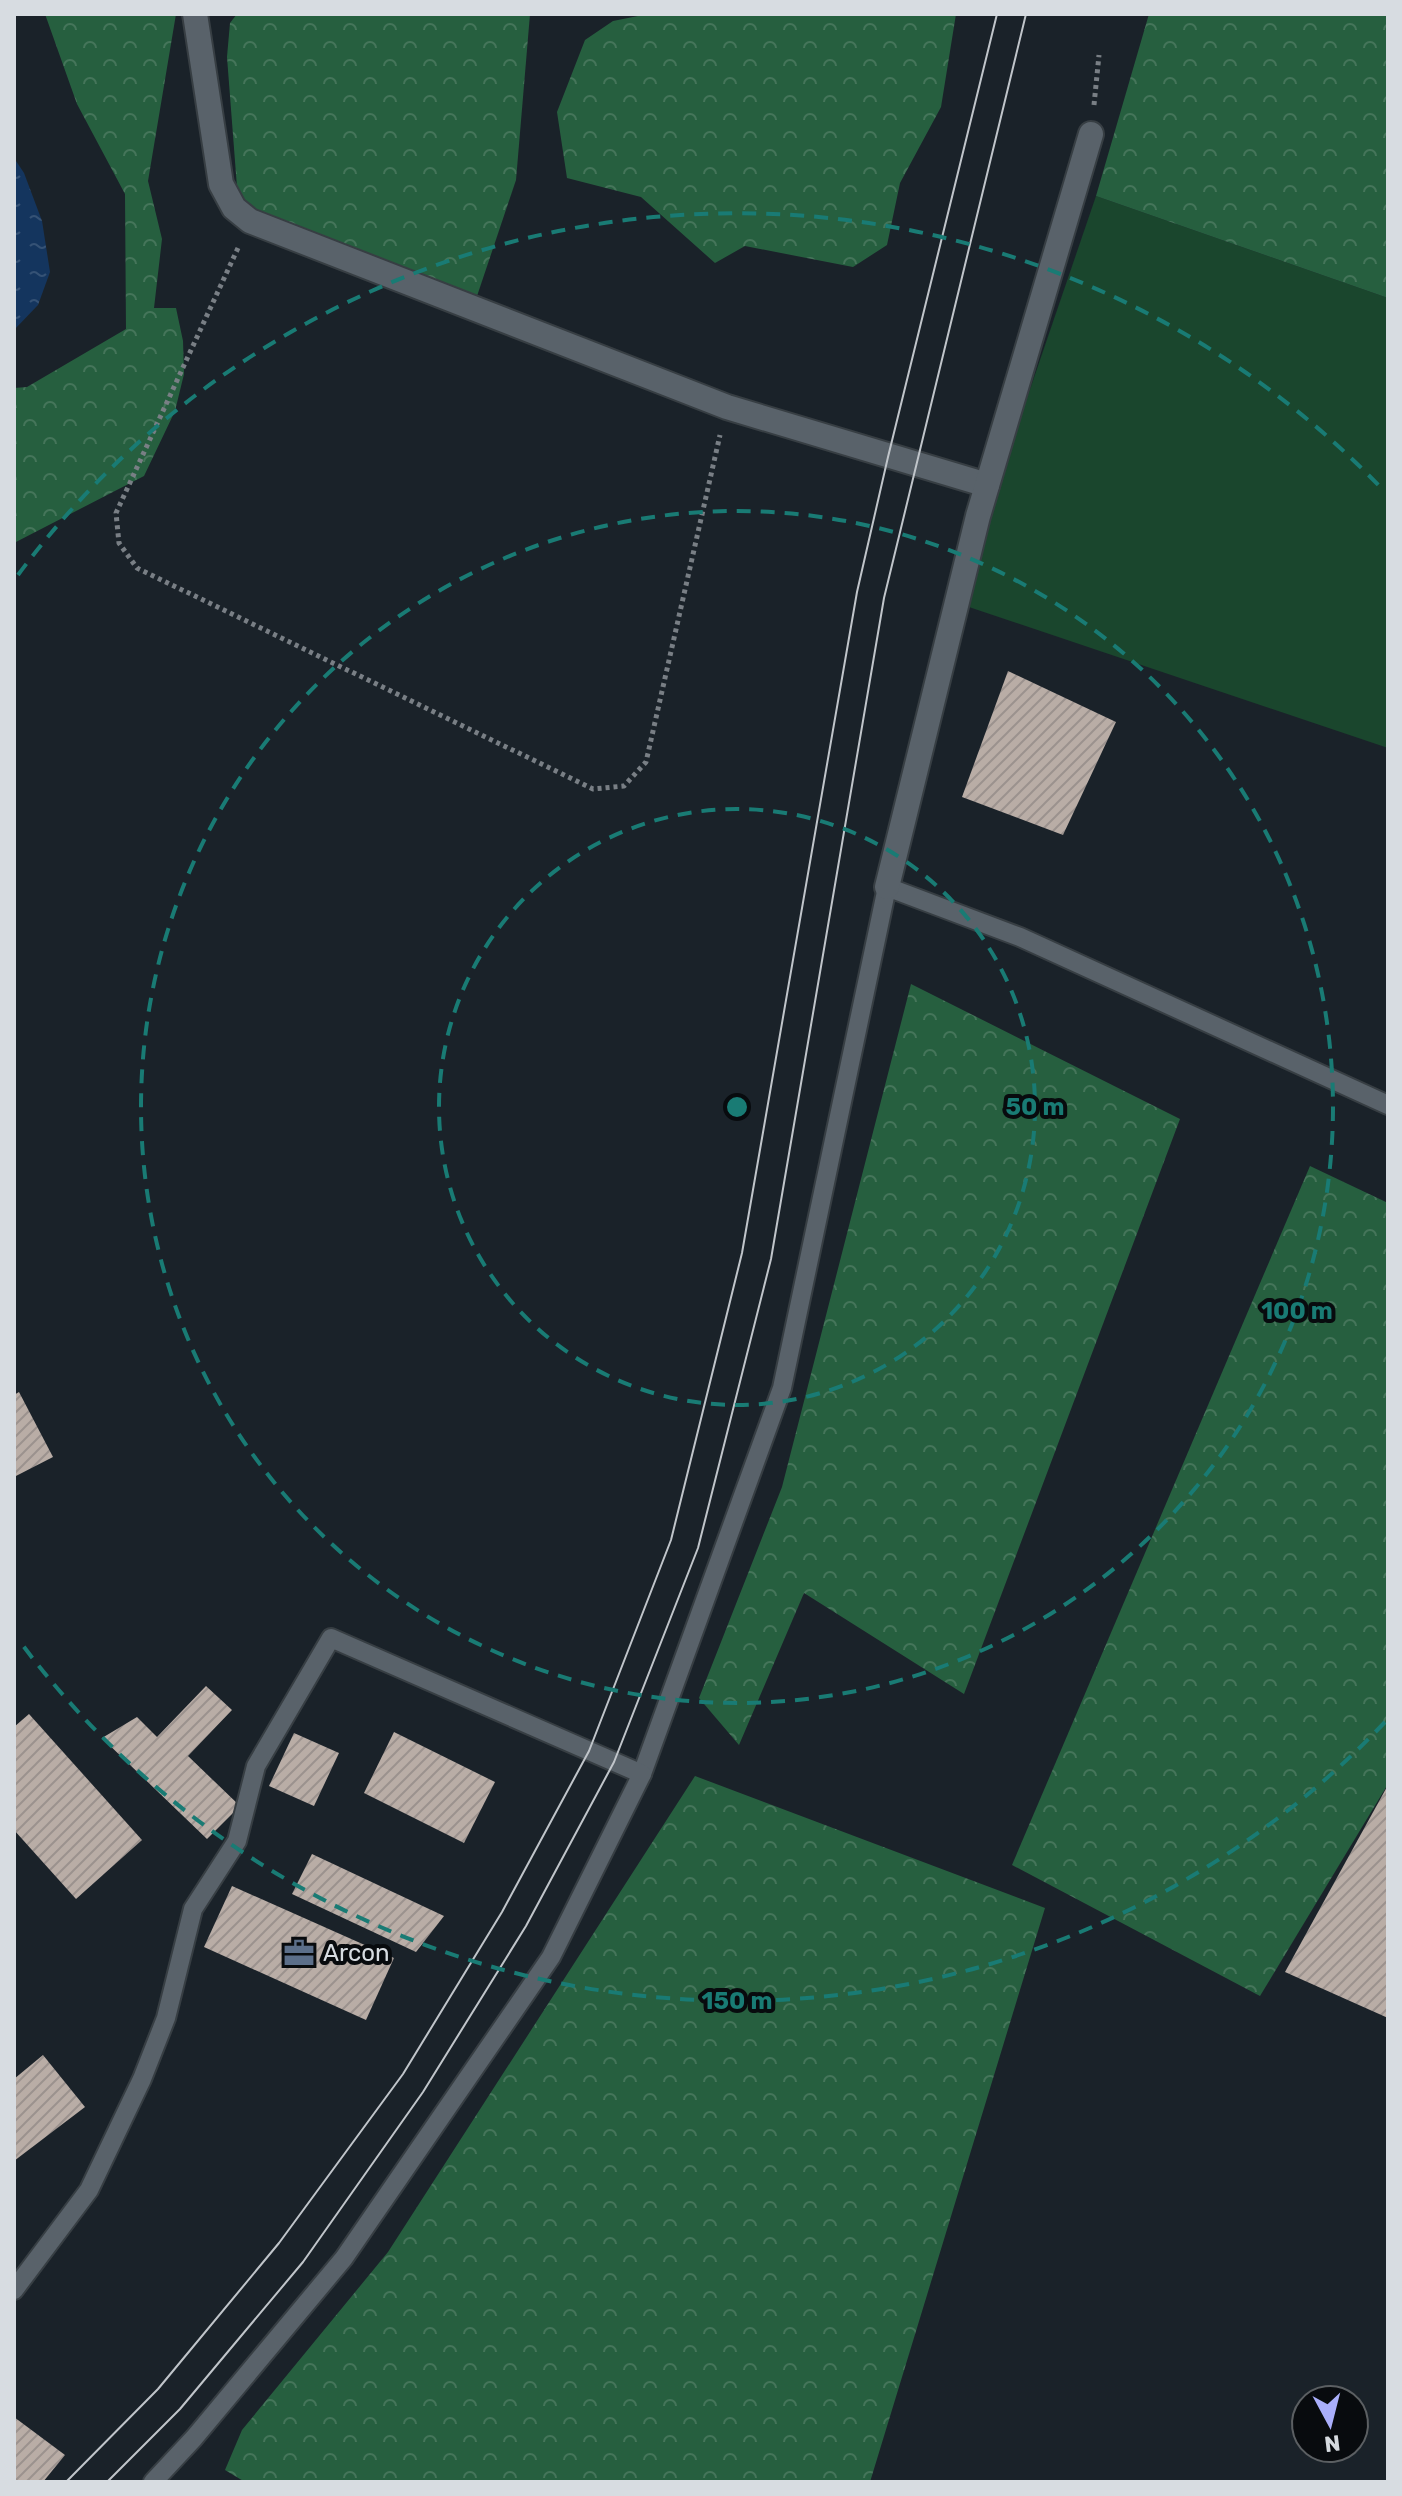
<svg xmlns="http://www.w3.org/2000/svg" width="1402" height="2496" font-family="Rubik,sans-serif">
	<style>
		.green { fill: #1a462d }
		.forest { fill: url(#forest-crowns) }
		.water { fill: url(#water-ripples) }
		.building { fill: url(#building-hatch) }
		.lines { fill: none; stroke-linecap: round; stroke-linejoin: round }
		.service-casing { stroke: #373e43; stroke-width: 22 }
		.minor-casing { stroke: #373e43; stroke-width: 28 }
		.path { stroke: #797f85; stroke-width: 5; stroke-dasharray: 4 4; stroke-linecap: butt }
		.service { stroke: #59626a; stroke-width: 18 }
		.minor { stroke: #59626a; stroke-width: 24 }
		.tram { stroke: #c0c5ca; stroke-width: 2 }
		.ring { fill: none; stroke: #197b74; stroke-width: 4; stroke-dasharray: 14 10 }
		.labels { text-anchor: middle; stroke-width: 8; stroke-linejoin: round; paint-order: stroke }
		.poi-label { font-size: 24px; fill: #d7dce1; stroke: #080b0e; text-anchor: start }
		.centre { fill: #197b74; stroke: #080b0e; stroke-width: 4 }
		.ring-label { font-size: 24px; text-anchor: middle; font-weight: bold; fill: #197b74; stroke: #080b0e; stroke-width: 8; stroke-linejoin: round; paint-order: stroke }
	</style>
	<defs>
		<pattern id="forest-crowns" width="20" height="18" patternUnits="userSpaceOnUse" patternTransform="scale(2)"><rect width="20" height="18" fill="#265f3f"/><path d="M2 6a3 3 0 1 1 6 0M12 15a3 3 0 1 1 6 0" fill="none" stroke="#45755a"/></pattern>
		<pattern id="water-ripples" width="26" height="14" patternUnits="userSpaceOnUse" patternTransform="scale(2)"><rect width="26" height="14" fill="#14355e"/><path d="M2 4q2-2 4 0t4 0M15 11q2-2 4 0t4 0" fill="none" stroke="#355275"/></pattern>
		<pattern id="building-hatch" width="6" height="6" patternUnits="userSpaceOnUse" patternTransform="scale(2)"><rect width="6" height="6" fill="#b9ada6"/><path d="M-1 1l2-2M0 6l6-6M5 7l2-2" fill="none" stroke="#9b928e"/></pattern>
	</defs>
	<rect width="100%" height="100%" fill="#1a2229"/>
	<path class="green" d="M 1096,196 L 1388,298 L 1388,748 L 957,603 Z"/>
	<g class="forest">
		<path d="M 45,14 L 176,14 L 148,181 L 162,239 L 154,308 L 176,308 L 183,341 L 184,374 L 175,411 L 144,476 L 14,543 L 14,388 L 27,387 L 126,329 L 125,194 L 77,104 Z"/>
		<path d="M 237,14 L 530,14 L 516,180 L 475,302 L 310,238 L 238,200 L 227,57 L 230,23 Z"/>
		<path d="M 648,14 L 956,14 L 941,107 L 900,183 L 887,245 L 853,267 L 745,246 L 715,263 L 641,197 L 567,178 L 557,112 L 585,40 L 613,21 Z"/>
		<path d="M 1149,14 L 1388,14 L 1388,298 L 1096,196 Z"/>
		<path d="M 911,984 L 1180,1119 L 964,1694 L 804,1593 L 739,1745 L 699,1698 L 782,1487 Z"/>
		<path d="M 1310,1166 L 1388,1203 L 1388,1784 L 1260,1996 L 1012,1865 Z"/>
		<path d="M 695,1776 L 1045,1908 L 870,2482 L 245,2482 L 225,2470 L 242,2430 L 388,2252 Z"/>
	</g>
	<path class="water" d="M 14,158 L 24,173 L 42,221 L 50,272 L 38,305 L 14,330 Z"/>
	<g class="building">
		<path d="M 1008,671 L 1116,722 L 1063,835 L 962,797 Z"/>
		<path d="M 19,1392 L 53,1457 L 14,1477 L 14,1395 Z"/>
		<path d="M 206,1686 L 232,1710 L 188,1756 L 240,1806 L 207,1839 L 102,1738 L 137,1717 L 157,1737 Z"/>
		<path d="M 29,1714 L 142,1840 L 76,1899 L 14,1830 L 14,1727 Z"/>
		<path d="M 394,1732 L 495,1782 L 464,1843 L 364,1793 Z"/>
		<path d="M 294,1733 L 339,1753 L 314,1806 L 269,1786 Z"/>
		<path d="M 1388,1785 L 1388,2018 L 1285,1972 Z"/>
		<path d="M 312,1854 L 444,1916 L 416,1952 L 292,1894 Z"/>
		<path d="M 232,1886 L 394,1958 L 366,2020 L 204,1947 Z"/>
		<path d="M 43,2055 L 85,2107 L 14,2161 L 14,2079 Z"/>
		<path d="M 14,2417 L 65,2455 L 43,2482 L 14,2482 Z"/>
	</g>
	<g class="lines">
		<g class="service-casing">
			<g id="service">
				<path d="M 642,1774 L 782,1388 L 887,887 L 1020,937 L 1388,1105"/>
				<path d="M 14,2290 L 89,2190 L 142,2079 L 166,2018 L 193,1909 L 237,1841 L 256,1766 L 331,1638 L 642,1774 L 551,1957 L 344,2258 L 194,2438 L 153,2482"/>
			</g>
		</g>
		<g class="minor-casing">
			<g id="minor">
				<path d="M 195,14 L 221,184 L 234,208 L 250,221 L 727,407 L 987,485"/>
				<path d="M 887,887 L 978,516 L 1091,134"/>
			</g>
		</g>
		<g class="path">
			<path d="M 1094,105 L 1099,55"/>
			<path d="M 238,248 L 116,513 L 119,543 L 137,568 L 593,789 L 624,786 L 646,762 L 720,435"/>
		</g>
		<use href="#service" class="service"/>
		<use href="#minor" class="minor"/>
		<g class="tram">
			<path d="M 66,2482 L 158,2389 L 279,2243 L 403,2074 L 502,1912 L 589,1751 L 671,1540 L 742,1253 L 857,592 L 888,457 L 997,14"/>
			<path d="M 107,2482 L 180,2409 L 303,2262 L 423,2092 L 526,1926 L 614,1762 L 698,1548 L 771,1259 L 884,598 L 1026,14"/>
		</g>
	</g>
	<g class="ring">
		<circle cx="737" cy="1107" r="298"/>
		<circle cx="737" cy="1107" r="596"/>
		<path d="M1385 1722A894 894 0 0 1 18 1639M18 575A894 894 0 0 1 1385 492"/>
	</g>
	<defs>
		<g id="office-bare" transform="scale(2.4)"><path d="M-6-3h4V-5.5h4V-3h4V5H-6ZM-1-4.5V-3h2v-1.5ZM-6 0V1H6V0Z" fill="#5c6f8a" stroke="#080b0e" stroke-width="2.5" paint-order="stroke"/></g>
	</defs>
	<g fill-rule="evenodd">
		<use href="#office-bare" x="299" y="1953"/>
	</g>
	<g class="labels">
		<g class="poi-label">
			<text x="323" y="1961">Arcon</text>
		</g>
	</g>
	<circle cx="737" cy="1107" r="12" class="centre"/>
	<g class="ring-label">
		<text x="1035" y="1115">50 m</text>
		<text x="1297" y="1319">100 m</text>
		<text x="737" y="2009">150 m</text>
	</g>
	<rect width="1402" height="2496" fill="none" stroke="#d7dce1" stroke-width="32"/>
	<g transform="translate(1330 2424) rotate(173)"><circle r="38" fill="#080b0e" stroke="#5b5f62" stroke-width="2"/>
	<path d="M0-6L14 30L0 20L-14 30Z" fill="#aaaffb"/>
	<text y="-12" font-size="22" font-weight="bold" text-anchor="middle" fill="#d7dce1">N</text>
	</g>
</svg>
